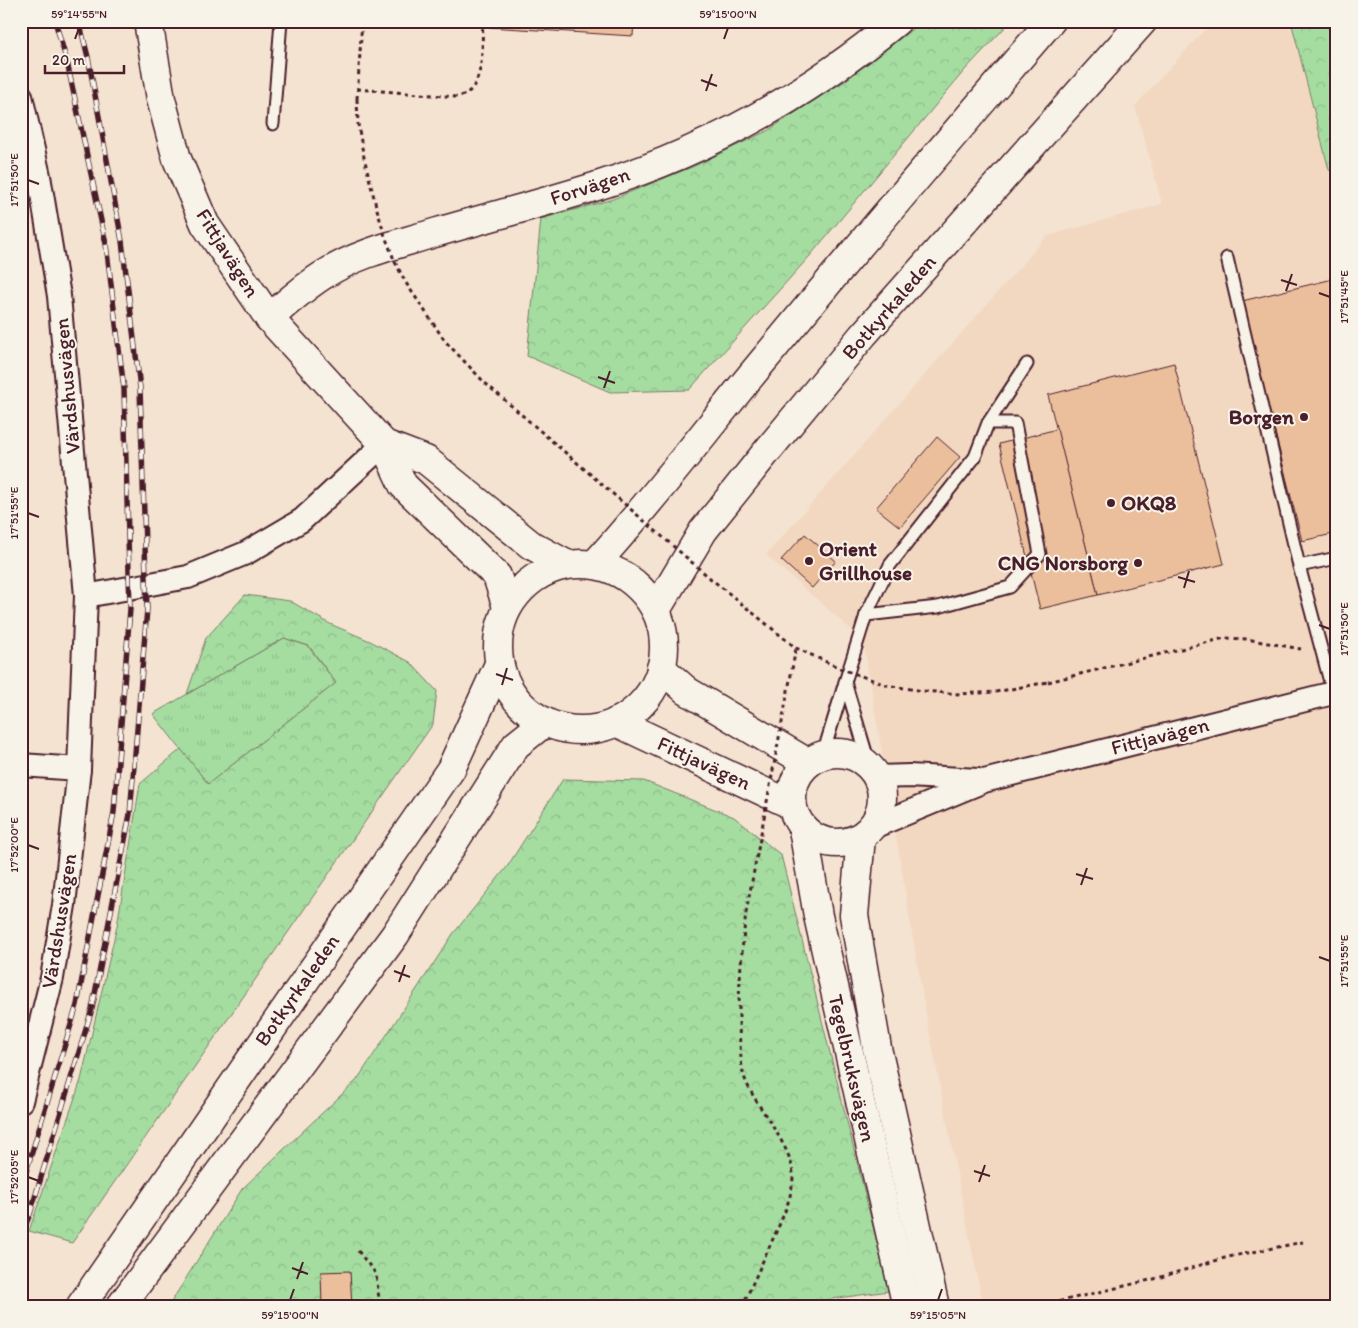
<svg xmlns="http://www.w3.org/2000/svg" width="1358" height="1328" font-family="Itim,sans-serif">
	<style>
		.built { fill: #f2d8c1 }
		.grass { fill: url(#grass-tufts); stroke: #787e66 }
		.forest { fill: url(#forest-crowns); stroke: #787e66 }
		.building { fill: #ecbf9c; stroke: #4a1f2b }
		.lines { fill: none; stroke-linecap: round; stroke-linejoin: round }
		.lane-casing { stroke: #4a1f2b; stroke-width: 15 }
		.street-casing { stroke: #4a1f2b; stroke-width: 26 }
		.secondary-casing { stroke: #4a1f2b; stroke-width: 31 }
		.path { stroke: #4a1f2b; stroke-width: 3; stroke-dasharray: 4 4; stroke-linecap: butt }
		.lane { stroke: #f7f3e8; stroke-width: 11 }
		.street { stroke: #f7f3e8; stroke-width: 22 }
		.secondary { stroke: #f7f3e8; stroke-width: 28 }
		.rail-casing { stroke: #4a1f2b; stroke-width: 5.5 }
		.rail { stroke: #f7f3e8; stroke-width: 4; stroke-dasharray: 11; stroke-linecap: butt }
		.path-bridge { stroke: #4a1f2b; stroke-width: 3; stroke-dasharray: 4 4; stroke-linecap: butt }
		.ticks { fill: none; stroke: #4a1f2b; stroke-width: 2 }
		.poi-dot { fill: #4a1f2b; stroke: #f7f3e8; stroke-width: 2 }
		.labels { text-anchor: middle; stroke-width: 4; stroke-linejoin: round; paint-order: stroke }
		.street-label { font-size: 21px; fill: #4a1f2b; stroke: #f7f3e8 }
		.poi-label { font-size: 21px; font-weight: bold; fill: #4a1f2b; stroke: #f7f3e8; text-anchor: end }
		.neatline { fill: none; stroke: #4a1f2b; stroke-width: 2 }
		.ticks-label { font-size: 12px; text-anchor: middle; fill: #4a1f2b }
	</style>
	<defs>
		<pattern id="grass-tufts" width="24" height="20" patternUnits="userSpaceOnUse" patternTransform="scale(1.25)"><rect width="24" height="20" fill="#a5dda1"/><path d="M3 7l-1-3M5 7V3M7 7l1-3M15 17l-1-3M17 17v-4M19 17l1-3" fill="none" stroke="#90bd8b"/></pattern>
		<pattern id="forest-crowns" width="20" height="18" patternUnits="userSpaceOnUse" patternTransform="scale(1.25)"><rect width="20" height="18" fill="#a5dda1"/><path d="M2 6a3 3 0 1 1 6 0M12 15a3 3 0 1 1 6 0" fill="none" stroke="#90bd8b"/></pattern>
	</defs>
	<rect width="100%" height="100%" fill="#f4e3d1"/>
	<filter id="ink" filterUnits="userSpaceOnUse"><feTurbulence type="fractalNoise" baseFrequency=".02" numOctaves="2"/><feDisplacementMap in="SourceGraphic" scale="10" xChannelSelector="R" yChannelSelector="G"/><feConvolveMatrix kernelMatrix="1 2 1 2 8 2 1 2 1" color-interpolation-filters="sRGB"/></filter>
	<g filter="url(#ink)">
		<path class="built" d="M 1257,21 L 1291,21 L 1329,170 L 1337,173 L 1337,1307 L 983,1307 L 924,1004 L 863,640 L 766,555 L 1047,236 L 1162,204 L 1135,106 L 1205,29 Z"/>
		<path class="grass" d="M 284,638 L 308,646 L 336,683 L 208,784 L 153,714 Z"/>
		<g class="forest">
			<path d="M 923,21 L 1011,21 L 964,71 L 809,257 L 689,390 L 610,392 L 527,356 L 541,219 L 613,199 L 692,167 L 767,131 L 846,80 Z"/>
			<path d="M 1291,21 L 1337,21 L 1337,173 L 1329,170 Z"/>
			<path d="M 245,595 L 290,601 L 330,624 L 370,641 L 410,662 L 437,691 L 433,724 L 72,1243 L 29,1231 L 81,1080 L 117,926 L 140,784 L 181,749 L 208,784 L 336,683 L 309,646 L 284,638 L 187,694 L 206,638 Z"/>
			<path d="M 563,779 L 644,781 L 734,817 L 781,855 L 889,1291 L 775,1307 L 168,1307 L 242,1189 L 357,1080 L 453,934 L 507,867 Z"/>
		</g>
		<g class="building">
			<path d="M 438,21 L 472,21 L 472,24 L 438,23 Z"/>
			<path d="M 490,21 L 634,21 L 633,36 L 489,27 Z"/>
			<path d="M 1337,278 L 1337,533 L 1302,541 L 1242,301 Z"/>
			<path d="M 1174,363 L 1224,564 L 1098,595 L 1048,395 Z"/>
			<path d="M 1057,429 L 1098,595 L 1040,609 L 999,444 Z"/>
			<path d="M 937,437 L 960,457 L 900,527 L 876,508 Z"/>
			<path d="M 805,534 L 836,561 L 812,588 L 781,560 Z"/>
			<path d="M 350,1271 L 352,1307 L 322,1307 L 321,1272 Z"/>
		</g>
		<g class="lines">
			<g class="lane-casing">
				<g id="lane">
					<path d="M 273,124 L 281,21"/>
					<path d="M 1227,258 L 1299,566 L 1333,693"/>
					<path d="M 988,423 L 1015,423 L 1040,554 L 1010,587 L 938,607 L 866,615 L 890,565 L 975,457 L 988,423 L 1027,364"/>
					<path d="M 1299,566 L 1337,558"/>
					<path d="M 845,682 L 866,615"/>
					<path d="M 823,754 L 845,682 L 870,766"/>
				</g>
			</g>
			<g class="street-casing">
				<g id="street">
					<path d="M 21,96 L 39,176 L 59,296 L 86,596 L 79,769 L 64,905 L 52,978 L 21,1101"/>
					<path d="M 86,596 L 188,577 L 246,553 L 302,520 L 384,444"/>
					<path d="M 21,765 L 79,769"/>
					<path d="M 878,777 L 909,776 L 978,780"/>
					<path d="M 873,827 L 984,781 L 1337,692"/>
				</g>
			</g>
			<g class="secondary-casing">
				<g id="secondary">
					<path d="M 148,21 L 161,99 L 177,159 L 205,224 L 269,318 L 384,444 L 403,485 L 497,576 L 507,607"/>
					<path d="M 269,318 C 287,303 305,286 325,274 C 358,253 395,245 431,234 C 485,218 540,204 594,187 C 705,152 808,95 897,21"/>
					<path d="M 384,444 L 426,460 L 531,545 L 566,564"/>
					<path d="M 595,564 C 656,497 710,424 768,355 C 861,242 956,132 1051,21"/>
					<circle cx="581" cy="647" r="83"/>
					<path d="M 656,610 L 703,531 L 768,450 L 863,335 L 1143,21"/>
					<path d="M 661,668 L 687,691 L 808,763"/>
					<path d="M 616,722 L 792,805"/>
					<circle cx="837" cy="798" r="45"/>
					<path d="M 803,829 L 818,916 L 907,1307"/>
					<path d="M 861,837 L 854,915 L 877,1048 L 935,1307"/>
					<path d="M 80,1307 L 451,769 L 499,664"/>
					<path d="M 120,1307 L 395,935 L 516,745 L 545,722"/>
				</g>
			</g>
			<g class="path">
				<path d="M 357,89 L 457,97 C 487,92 481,45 483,21"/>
				<path d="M 357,99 L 362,21"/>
				<path d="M 1048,682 L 1225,638 L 1246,639 L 1301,649"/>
				<path d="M 358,1251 L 376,1274 L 380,1307"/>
				<path d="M 742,1307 C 752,1285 762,1263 772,1241 C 781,1221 792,1199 793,1177 C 794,1147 756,1108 745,1079 C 741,1069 741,1056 740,1045 C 737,1001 741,957 746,913"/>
				<path d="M 1036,1307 L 1154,1279 L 1228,1257 L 1303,1242"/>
			</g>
			<use href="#lane" class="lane"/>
			<use href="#street" class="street"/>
			<use href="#secondary" class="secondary"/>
			<g class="rail-casing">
				<g id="rail">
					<path d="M 21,1188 L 77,1005 L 114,812 L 130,609 L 124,389 L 106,244 L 67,62 L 55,21"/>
					<path d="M 21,1236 L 30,1214 L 92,1009 L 130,814 L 147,609 L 140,388 L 122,241 L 88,57 L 79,21"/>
				</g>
			</g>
			<use href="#rail" class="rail"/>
			<g class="path-bridge">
				<path d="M 357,99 L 358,124 L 363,153 L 376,206 L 385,236 L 395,262 L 406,283 L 445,341 L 485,383 L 710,578 L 796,648 L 842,669 L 886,685 L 923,691 L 960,694 L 995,692 L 1048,682"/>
				<path d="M 746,913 L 796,648"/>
			</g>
		</g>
	</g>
	<path class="ticks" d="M 75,39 L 79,28M 724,39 L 728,28M 701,80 L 717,86M 706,91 L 712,74M 28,180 L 39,184M 1281,280 L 1297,285M 1286,291 L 1292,274M 1319,293 L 1330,297M 598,377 L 615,383M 604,388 L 610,371M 28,513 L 39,517M 1178,577 L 1195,582M 1184,588 L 1189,571M 1319,625 L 1330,629M 496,674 L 513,680M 502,685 L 507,668M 28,845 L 39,849M 1076,874 L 1093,879M 1081,885 L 1087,868M 1319,957 L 1330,961M 394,971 L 410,977M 399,982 L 405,965M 974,1171 L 990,1176M 28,1177 L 39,1181M 979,1182 L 985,1165M 292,1268 L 308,1274M 297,1279 L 303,1262M 290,1300 L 294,1289M 938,1300 L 942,1289"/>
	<g class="poi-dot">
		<circle cx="1304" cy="417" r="5"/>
		<circle cx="1111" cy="503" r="5"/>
		<circle cx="809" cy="561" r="5"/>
		<circle cx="1138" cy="563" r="5"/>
	</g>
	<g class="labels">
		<g class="street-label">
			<text transform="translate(590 186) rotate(-18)" y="7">Forvägen</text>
			<text transform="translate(228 253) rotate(58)" y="7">Fittjavägen</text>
			<text transform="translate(889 307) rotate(-49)" y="7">Botkyrkaleden</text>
			<text transform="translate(67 386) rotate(-95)" y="7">Värdshusvägen</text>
			<text transform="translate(1160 736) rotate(-14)" y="7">Fittjavägen</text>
			<text transform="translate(704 763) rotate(25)" y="7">Fittjavägen</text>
			<text transform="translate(59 921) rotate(-81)" y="7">Värdshusvägen</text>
			<text transform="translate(297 990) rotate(-55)" y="7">Botkyrkaleden</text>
			<text transform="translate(852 1068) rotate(77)" y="7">Tegelbruksvägen</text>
		</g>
		<g class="poi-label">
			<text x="1294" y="424">Borgen</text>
			<text x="1121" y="510" text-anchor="start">OKQ8</text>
			<text x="819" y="556" text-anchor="start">Orient<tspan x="819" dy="24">Grillhouse</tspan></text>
			<text x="1128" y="570">CNG Norsborg</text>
		</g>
	</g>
	<rect width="1358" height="1328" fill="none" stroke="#f7f3e8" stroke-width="55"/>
	<path d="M45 65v8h79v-8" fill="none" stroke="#4a1f2b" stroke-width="2.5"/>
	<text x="52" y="65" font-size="15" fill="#4a1f2b" stroke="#f7f3e8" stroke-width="4" paint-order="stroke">20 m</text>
	<rect x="28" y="28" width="1302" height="1272" class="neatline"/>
	<g class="ticks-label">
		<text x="79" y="18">59°14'55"N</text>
		<text x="728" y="18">59°15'00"N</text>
		<text transform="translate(14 180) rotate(-90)" y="4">17°51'50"E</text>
		<text transform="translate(1344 297) rotate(-90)" y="4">17°51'45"E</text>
		<text transform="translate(14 513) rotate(-90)" y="4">17°51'55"E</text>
		<text transform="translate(1344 629) rotate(-90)" y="4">17°51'50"E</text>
		<text transform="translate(14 845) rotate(-90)" y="4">17°52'00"E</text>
		<text transform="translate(1344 961) rotate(-90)" y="4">17°51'55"E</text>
		<text transform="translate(14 1177) rotate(-90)" y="4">17°52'05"E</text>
		<text x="290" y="1319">59°15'00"N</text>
		<text x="938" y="1319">59°15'05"N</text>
	</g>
</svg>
